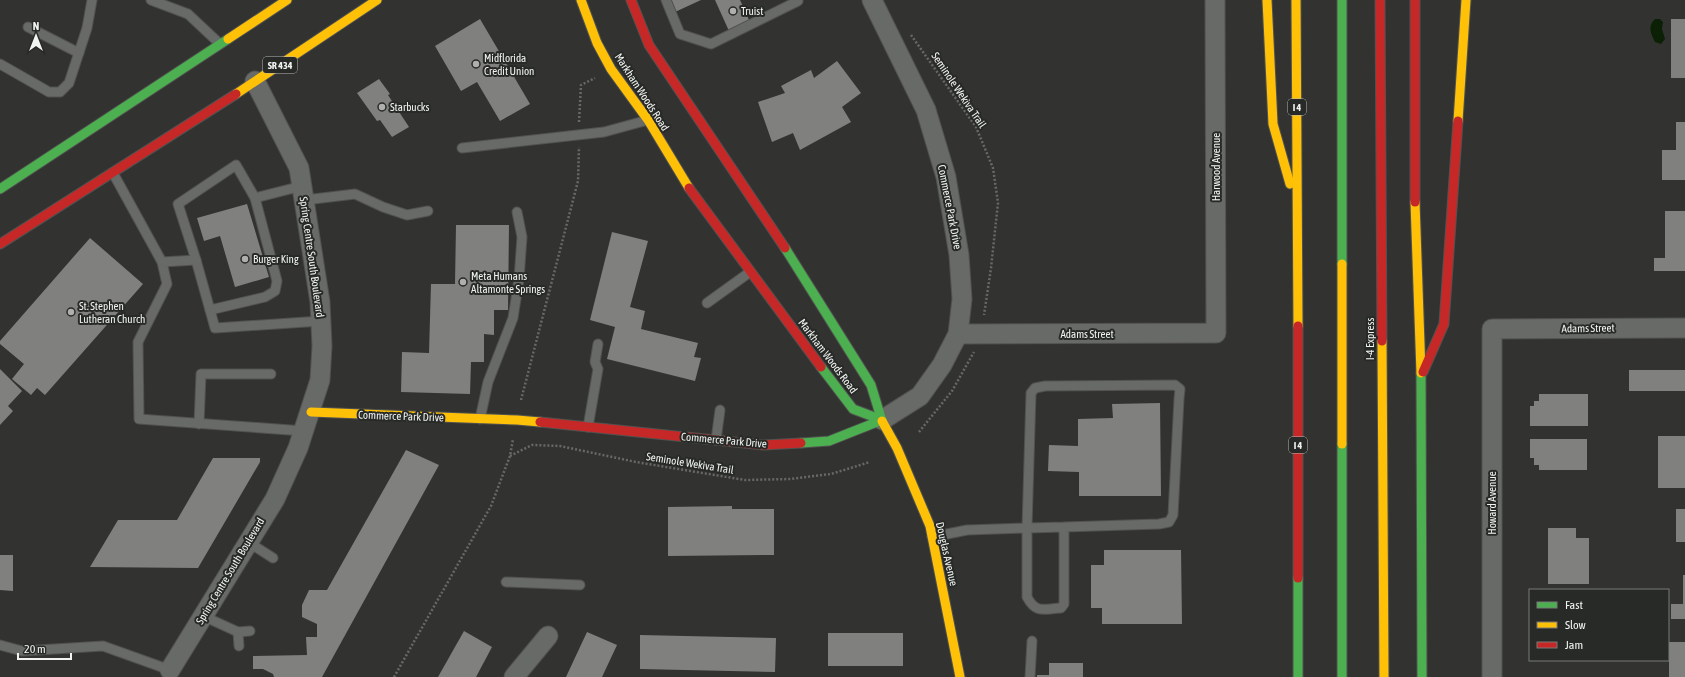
<svg xmlns="http://www.w3.org/2000/svg" width="1685" height="677" font-family="'Asap Condensed',sans-serif">
	<style>
		.water { fill: #0b2004 }
		.building { fill: #80817f }
		.lines { fill: none; stroke-linecap: round; stroke-linejoin: round }
		.lane-casing { stroke: #515250; stroke-width: 11 }
		.street-casing { stroke: #515250; stroke-width: 21 }
		.fast-casing { stroke: #515250; stroke-width: 11 }
		.slow-casing { stroke: #515250; stroke-width: 11 }
		.jam-casing { stroke: #515250; stroke-width: 11 }
		.path { stroke: #686967; stroke-width: 2.5; stroke-dasharray: 2 2; stroke-linecap: butt }
		.lane { stroke: #686a67; stroke-width: 9 }
		.street { stroke: #686a67; stroke-width: 19 }
		.fast { stroke: #4caf50; stroke-width: 9 }
		.slow { stroke: #ffc107; stroke-width: 9 }
		.jam { stroke: #c62828; stroke-width: 9 }
		.poi-dot { fill: #afb0ae; stroke: #272a26; stroke-width: 1.5 }
		.labels { text-anchor: middle; stroke-width: 4; stroke-linejoin: round; paint-order: stroke }
		.shield { fill: #272a26; stroke: #b5b7b5; stroke-width: 1 }
		.shield-label { font-size: 10px; font-weight: bold; fill: #f2f4f2 }
		.poi-label { font-size: 11px; fill: #f2f4f2; stroke: #272a26; text-anchor: start }
		.street-label { font-size: 11px; fill: #f2f4f2; stroke: #272a26 }
	</style>
	<rect width="100%" height="100%" fill="#323331"/>
	<path class="water" d="M 1655,19 L 1660,19 L 1663,22 L 1662,29 L 1665,39 L 1661,44 L 1655,42 C 1651,34 1647,26 1655,19 Z"/>
	<g class="building">
		<path d="M 669,0 L 701,0 L 675,12 Z"/>
		<path d="M 715,0 L 740,0 L 750,22 L 729,31 Z"/>
		<path d="M 480,19 L 530,104 L 500,121 L 477,82 L 461,91 L 435,46 Z"/>
		<rect x="1671" y="19" width="14" height="59"/>
		<path d="M 837,61 L 861,93 L 842,107 L 851,122 L 800,150 L 793,133 L 772,142 L 758,102 L 785,93 L 781,86 L 811,70 L 814,78 Z"/>
		<path d="M 379,79 L 390,94 L 388,95 L 409,127 L 392,137 L 380,120 L 377,121 L 357,93 Z"/>
		<path d="M 1676,122 L 1685,122 L 1685,180 L 1662,180 L 1662,150 L 1676,150 Z"/>
		<path d="M 247,204 L 269,277 L 235,287 L 220,236 L 204,241 L 197,218 Z"/>
		<path d="M 1665,211 L 1685,211 L 1685,271 L 1654,271 L 1654,258 L 1665,258 Z"/>
		<path d="M 456,225 L 509,225 L 508,310 L 494,310 L 494,335 L 484,334 L 484,362 L 471,362 L 470,394 L 401,392 L 402,352 L 429,353 L 431,284 L 455,284 Z"/>
		<path d="M 612,232 L 648,241 L 630,307 L 645,311 L 641,329 L 698,343 L 694,357 L 701,358 L 695,381 L 607,359 L 615,327 L 590,320 Z"/>
		<path d="M 90,238 L 143,284 L 45,395 L 37,388 L 31,395 L 12,379 L 24,364 L 0,344 L 0,341 Z"/>
		<path d="M 0,369 L 22,391 L 8,406 L 13,411 L 0,425 Z"/>
		<rect x="1629" y="370" width="56" height="21"/>
		<path d="M 1539,394 L 1588,394 L 1588,426 L 1530,426 L 1530,406 L 1534,406 L 1534,401 L 1539,401 Z"/>
		<path d="M 1160,403 L 1161,496 L 1079,496 L 1079,472 L 1048,471 L 1049,445 L 1078,446 L 1078,419 L 1113,418 L 1112,404 Z"/>
		<rect x="1658" y="436" width="27" height="52"/>
		<path d="M 1530,439 L 1587,439 L 1587,470 L 1539,470 L 1539,465 L 1534,465 L 1534,458 L 1530,458 Z"/>
		<path d="M 406,450 L 439,465 L 322,677 L 274,677 L 273,674 L 263,669 L 253,669 L 253,656 L 307,655 L 306,637 L 317,637 L 317,624 L 302,617 L 302,605 L 309,590 L 327,590 Z"/>
		<path d="M 213,458 L 260,458 L 260,462 L 198,568 L 90,567 L 118,520 L 177,520 Z"/>
		<path d="M 732,506 L 732,509 L 774,509 L 774,555 L 668,556 L 668,507 Z"/>
		<rect x="1676" y="509" width="9" height="33"/>
		<path d="M 1548,528 L 1576,528 L 1576,538 L 1589,538 L 1589,584 L 1548,584 Z"/>
		<path d="M 1104,550 L 1181,550 L 1182,624 L 1102,624 L 1102,608 L 1091,608 L 1091,565 L 1104,565 Z"/>
		<path d="M 0,555 L 13,555 L 13,591 L 0,590 Z"/>
		<path d="M 1683,575 L 1685,575 L 1685,619 L 1671,619 L 1671,604 L 1683,604 Z"/>
		<path d="M 464,631 L 492,647 L 476,677 L 438,677 Z"/>
		<path d="M 587,632 L 617,645 L 602,677 L 566,677 Z"/>
		<rect x="828" y="633" width="75" height="33"/>
		<path d="M 640,635 L 776,638 L 775,672 L 640,669 Z"/>
		<rect x="1669" y="642" width="16" height="35"/>
		<path d="M 1049,663 L 1083,663 L 1083,677 L 1037,677 L 1037,675 L 1049,675 Z"/>
	</g>
	<g class="lines">
		<g class="lane-casing">
			<g id="lane">
				<path d="M 151,0 L 188,14 L 220,44"/>
				<path d="M 666,0 L 680,34 L 711,44 L 798,1 L 797,0"/>
				<path d="M 28,27 L 79,53"/>
				<path d="M 0,64 L 49,92 L 60,92 L 69,83 L 87,28 L 92,0"/>
				<path d="M 462,148 L 604,132 L 648,120"/>
				<path d="M 113,173 L 162,262 L 167,284 L 138,342 L 139,419 L 304,431"/>
				<path d="M 255,198 L 302,186"/>
				<path d="M 305,200 L 355,194 L 383,207 L 407,215 L 428,211"/>
				<path d="M 196,260 L 215,328 L 321,321"/>
				<path d="M 162,262 L 196,260 L 178,204 L 236,165 L 255,198 L 277,281 L 275,291 L 265,297 L 210,310"/>
				<path d="M 707,303 L 750,272"/>
				<path d="M 480,419 L 488,382 L 513,318 L 519,279 L 522,237 L 517,212"/>
				<path d="M 199,424 L 201,374 L 271,374"/>
				<path d="M 588,427 L 598,369 L 595,362 L 598,344"/>
				<path d="M 716,440 L 720,410"/>
				<path d="M 932,537 L 967,530 L 1027,528 L 1027,597 C 1036,614 1044,609 1061,608 L 1064,604 L 1064,527 L 1027,528 L 1031,393 L 1035,388 L 1045,386 L 1175,385 L 1180,389 L 1179,399 L 1173,515 L 1169,522 L 1159,524 L 1064,527"/>
				<path d="M 248,542 L 273,558"/>
				<path d="M 506,582 L 580,585"/>
				<path d="M 203,616 L 238,632 L 250,631"/>
				<path d="M 238,632 L 239,646"/>
				<path d="M 0,645 L 22,651 L 103,646 L 170,670"/>
				<path d="M 1030,677 L 1032,641"/>
			</g>
		</g>
		<g class="street-casing">
			<g id="street">
				<path d="M 872,0 L 926,110 L 946,177 L 959,255 L 962,299 L 958,334 L 942,365 L 920,396 L 882,420"/>
				<path d="M 958,334 L 1216,333 L 1215,0"/>
				<path d="M 170,670 L 275,499 L 298,448 L 320,380 L 322,346 L 320,302 L 299,168 L 255,81"/>
				<path d="M 514,677 L 548,636"/>
				<path d="M 1492,677 L 1492,329 L 1685,328"/>
			</g>
		</g>
		<g class="fast-casing">
			<g id="fast">
				<path d="M 1342,0 L 1342,264"/>
				<path d="M 0,189 L 228,39"/>
				<path d="M 785,248 L 871,385 L 882,421"/>
				<path d="M 821,367 L 853,409 L 882,420"/>
				<path d="M 1421,373 L 1422,677"/>
				<path d="M 801,443 L 829,441 L 882,420"/>
				<path d="M 1342,444 L 1342,677"/>
				<path d="M 1298,578 L 1298,677"/>
			</g>
		</g>
		<g class="slow-casing">
			<g id="slow">
				<path d="M 581,0 L 597,43 L 611,69 L 648,120 L 689,188"/>
				<path d="M 1267,0 L 1273,124 L 1290,184"/>
				<path d="M 1296,0 L 1298,326"/>
				<path d="M 228,39 L 287,0"/>
				<path d="M 236,94 L 377,0"/>
				<path d="M 1458,121 L 1466,0"/>
				<path d="M 1415,202 L 1421,373"/>
				<path d="M 1342,264 L 1342,444"/>
				<path d="M 1382,341 L 1384,677"/>
				<path d="M 311,412 L 517,420 L 540,422"/>
				<path d="M 882,421 L 897,448 L 930,526 L 960,677"/>
			</g>
		</g>
		<g class="jam-casing">
			<g id="jam">
				<path d="M 631,0 L 649,45 L 785,248"/>
				<path d="M 1380,0 L 1382,341"/>
				<path d="M 1415,0 L 1415,202"/>
				<path d="M 689,188 L 821,367"/>
				<path d="M 0,244 L 236,94"/>
				<path d="M 1298,326 L 1298,578"/>
				<path d="M 1423,372 L 1444,324 L 1458,121"/>
				<path d="M 540,422 L 764,445 L 801,443"/>
			</g>
		</g>
		<g class="path">
			<path d="M 911,35 L 976,127 L 993,168 L 998,203 L 991,268 L 984,315"/>
			<path d="M 579,122 L 581,85 L 595,78"/>
			<path d="M 521,400 L 578,181 L 579,147"/>
			<path d="M 919,432 L 952,391 L 974,352"/>
			<path d="M 510,456 L 532,445 L 560,446 L 636,462 L 745,480 L 790,479 L 831,474 L 870,462"/>
			<path d="M 394,677 L 491,506 L 510,456 L 513,439"/>
		</g>
		<use href="#lane" class="lane"/>
		<use href="#street" class="street"/>
		<use href="#fast" class="fast"/>
		<use href="#slow" class="slow"/>
		<use href="#jam" class="jam"/>
	</g>
	<g class="poi-dot">
		<circle cx="733" cy="11" r="4"/>
		<circle cx="476" cy="64" r="4"/>
		<circle cx="382" cy="107" r="4"/>
		<circle cx="245" cy="259" r="4"/>
		<circle cx="463" cy="282" r="4"/>
		<circle cx="71" cy="312" r="4"/>
	</g>
	<g class="labels">
		<g class="shield">
			<rect x="263" y="57" width="34" height="16" rx="3"/>
			<rect x="1288" y="99" width="18" height="16" rx="3"/>
			<rect x="1289" y="437" width="18" height="16" rx="3"/>
		</g>
		<g class="shield-label">
			<text x="280" y="69">SR 434</text>
			<text x="1297" y="111">I 4</text>
			<text x="1298" y="449">I 4</text>
		</g>
		<g class="poi-label">
			<text x="741" y="15">Truist</text>
			<text x="484" y="62">Midflorida<tspan x="484" dy="13">Credit Union</tspan></text>
			<text x="390" y="111">Starbucks</text>
			<text x="253" y="263">Burger King</text>
			<text x="471" y="280">Meta Humans<tspan x="471" dy="13">Altamonte Springs</tspan></text>
			<text x="79" y="310">St. Stephen<tspan x="79" dy="13">Lutheran Church</tspan></text>
		</g>
		<g class="street-label">
			<text transform="translate(959 90) rotate(56)" y="4">Seminole Wekiva Trail</text>
			<text transform="translate(642 92) rotate(57)" y="4">Markham Woods Road</text>
			<text transform="translate(1216 167) rotate(-90)" y="4">Harwood Avenue</text>
			<text transform="translate(950 207) rotate(79)" y="4">Commerce Park Drive</text>
			<text transform="translate(312 257) rotate(82)" y="4">Spring Centre South Boulevard</text>
			<text transform="translate(1588 328) rotate(-1)" y="4">Adams Street</text>
			<text x="1087" y="338">Adams Street</text>
			<text transform="translate(1370 339) rotate(-90)" y="4">I-4 Express</text>
			<text transform="translate(828 356) rotate(53)" y="4">Markham Woods Road</text>
			<text transform="translate(401 416) rotate(2)" y="4">Commerce Park Drive</text>
			<text transform="translate(724 440) rotate(5)" y="4">Commerce Park Drive</text>
			<text transform="translate(690 463) rotate(9)" y="4">Seminole Wekiva Trail</text>
			<text transform="translate(1492 503) rotate(-90)" y="4">Howard Avenue</text>
			<text transform="translate(947 554) rotate(77)" y="4">Douglas Avenue</text>
			<text transform="translate(230 571) rotate(-59)" y="4">Spring Centre South Boulevard</text>
		</g>
	</g>
	<rect x="1529" y="589" width="140" height="72" fill="#272a26" stroke="#787b78"/>
	<rect x="1537" y="602" width="20" height="6" fill="#4caf50" stroke="#787b78"/>
	<text x="1565" y="609" font-size="12" fill="#f2f4f2">Fast</text>
	<rect x="1537" y="622" width="20" height="6" fill="#ffc107" stroke="#787b78"/>
	<text x="1565" y="629" font-size="12" fill="#f2f4f2">Slow</text>
	<rect x="1537" y="642" width="20" height="6" fill="#c62828" stroke="#787b78"/>
	<text x="1565" y="649" font-size="12" fill="#f2f4f2">Jam</text>
	<g transform="translate(36 36)" stroke="#272a26" stroke-width="3" paint-order="stroke">
	<path d="M0-3L7 15L0 10L-7 15Z" fill="#f2f4f2"/>
	<text y="-6" font-size="11" font-weight="bold" text-anchor="middle" fill="#f2f4f2">N</text>
	</g>
	<path d="M18 653v6h53v-6" fill="none" stroke="#f2f4f2" stroke-width="2"/>
	<text x="24" y="653" font-size="12" fill="#f2f4f2" stroke="#272a26" stroke-width="3" paint-order="stroke">20 m</text>
</svg>
